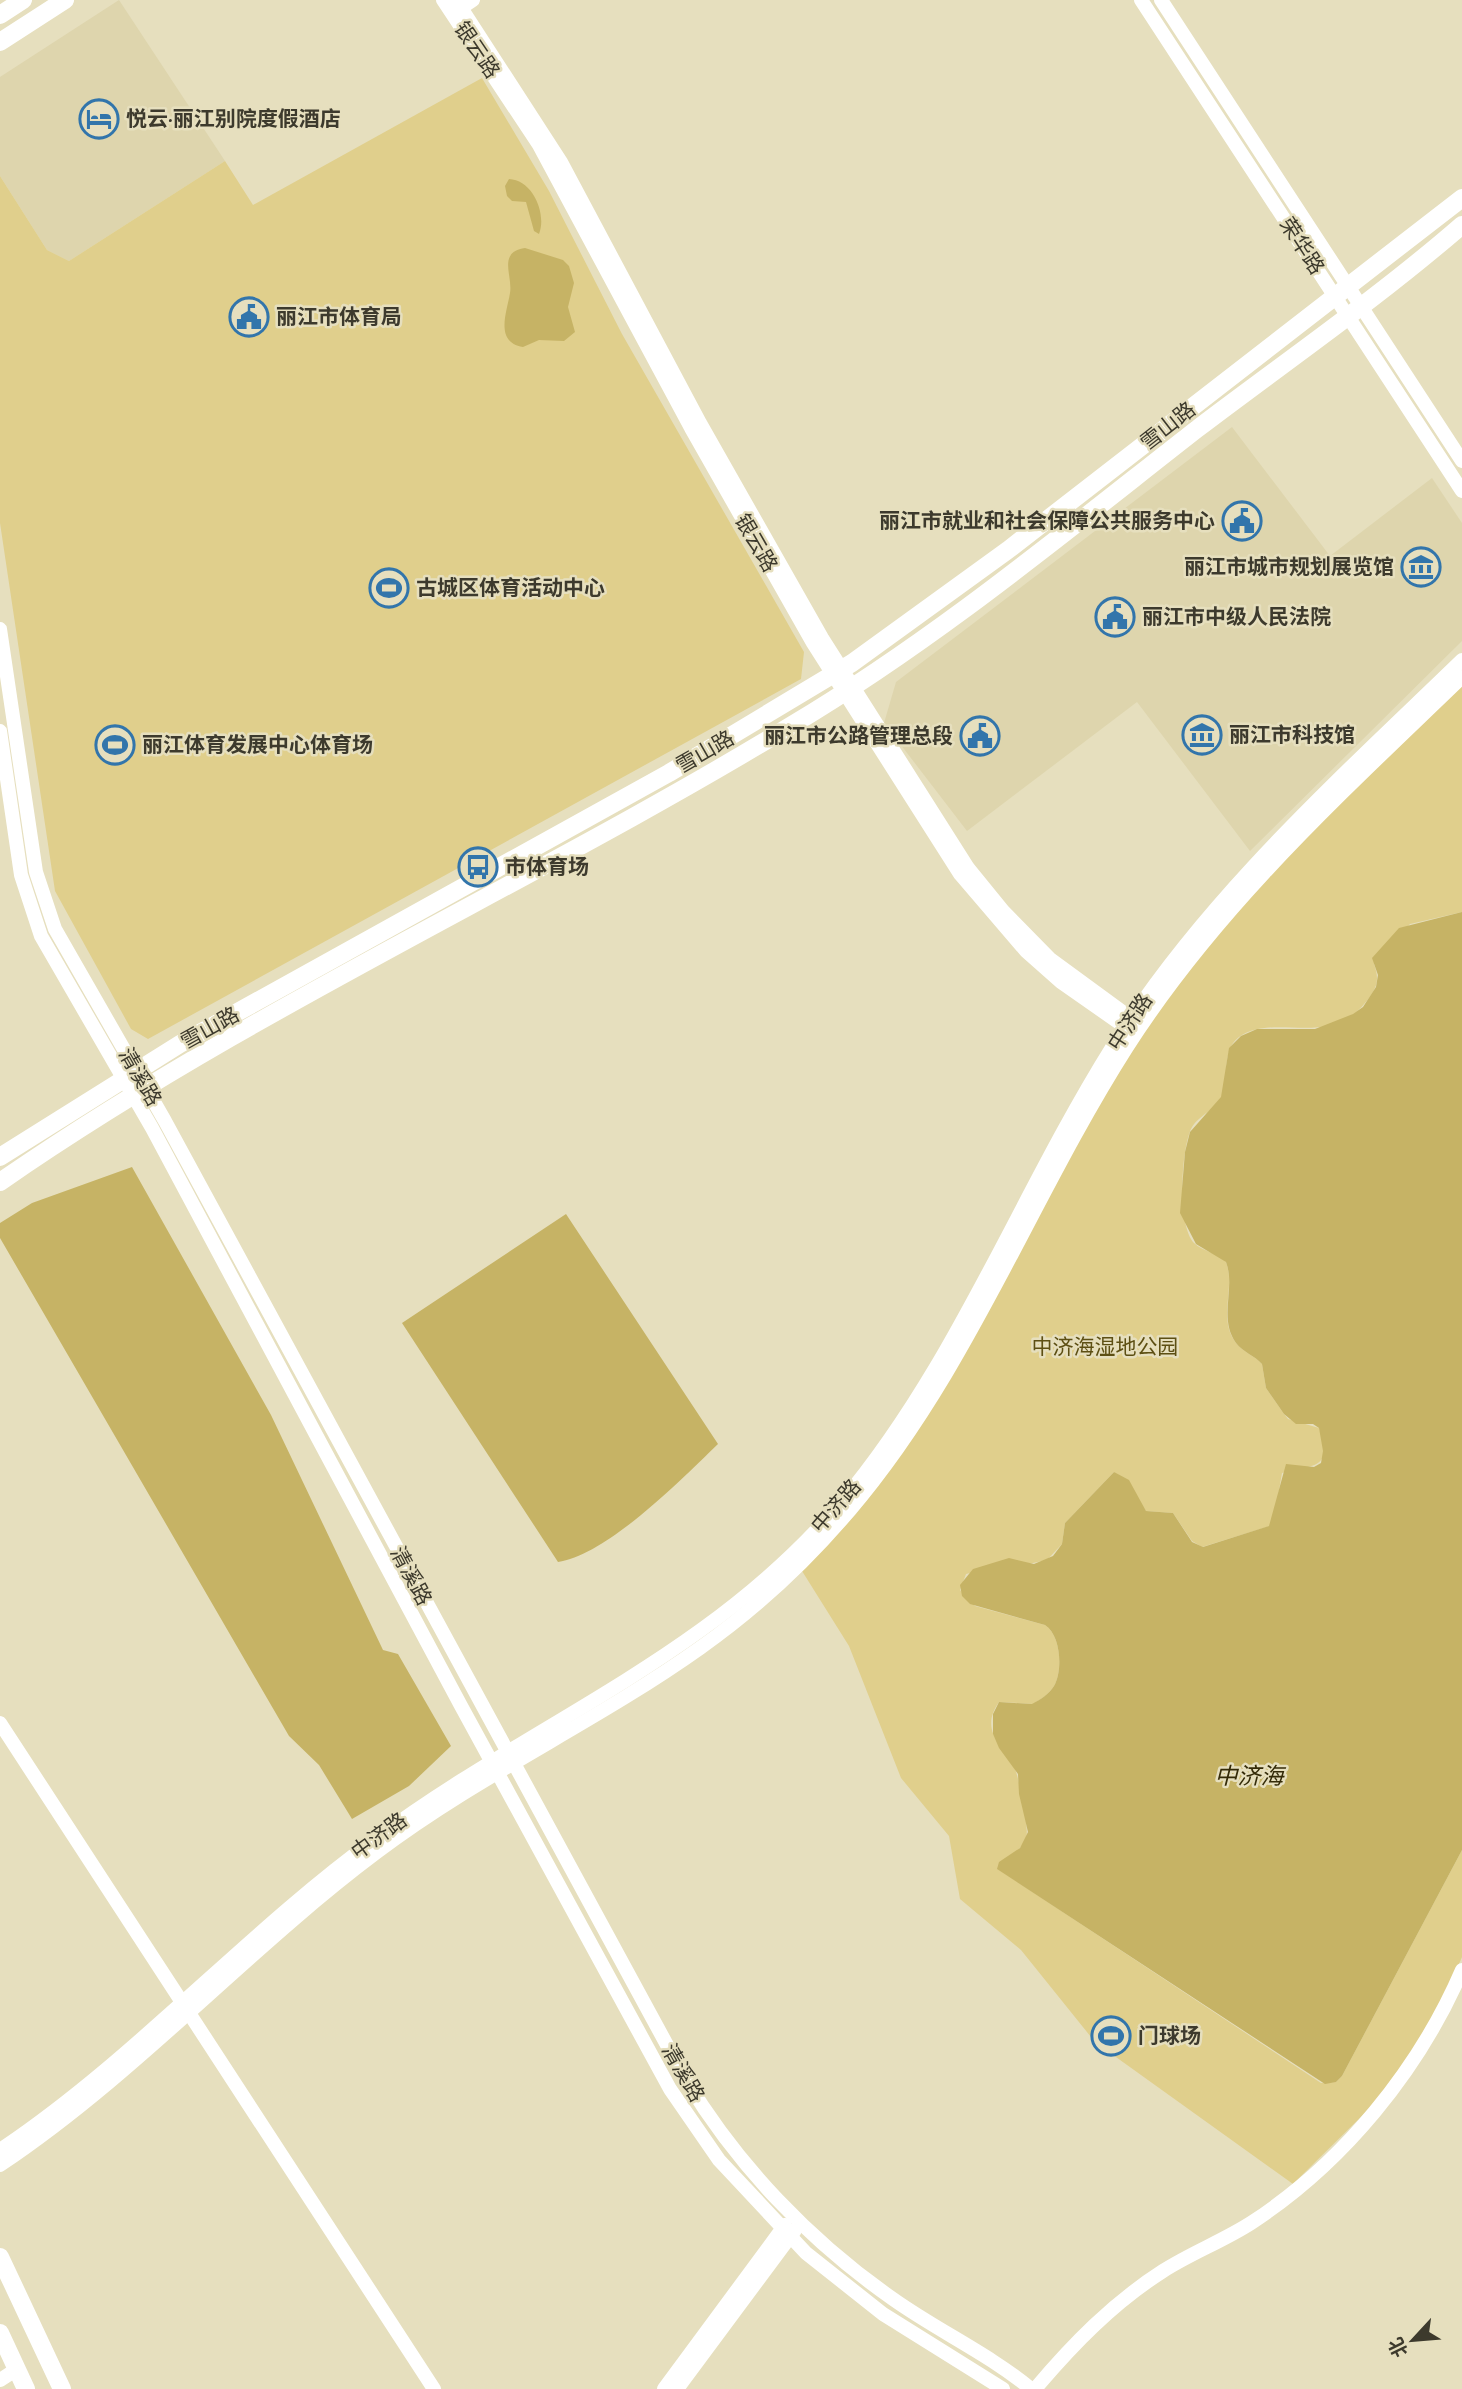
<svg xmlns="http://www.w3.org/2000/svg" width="1462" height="2389" font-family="'Alegreya Sans','Noto Sans SC',sans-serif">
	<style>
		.built { fill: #ded5ad }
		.green { fill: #e0cf8c }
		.water { fill: #c6b365 }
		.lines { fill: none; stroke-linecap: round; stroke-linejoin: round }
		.minor { stroke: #fff; stroke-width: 14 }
		.major { stroke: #fff; stroke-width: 18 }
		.labels { text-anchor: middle; stroke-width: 5; stroke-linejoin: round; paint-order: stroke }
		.street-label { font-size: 21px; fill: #3d3a2d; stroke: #e6dfbe }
		.poi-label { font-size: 21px; font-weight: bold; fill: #3d3a2d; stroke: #e6dfbe; text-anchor: start }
		.park-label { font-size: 21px; fill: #5d4f13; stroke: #e6dfbe }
		.water-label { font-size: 23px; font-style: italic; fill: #342b08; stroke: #e6dfbe }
	</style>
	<rect width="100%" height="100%" fill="#e6dfbe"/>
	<g class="built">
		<path d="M 119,0 L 225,161 L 69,261 L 47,250 L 0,176 L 0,77 Z"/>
		<path d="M 1232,427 L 1330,556 L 1432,478 L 1462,523 L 1462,641 L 1250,851 L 1137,702 L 967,831 L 884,723 L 896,682 Z"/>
	</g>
	<g class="green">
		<path d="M 482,78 L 549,191 L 622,334 L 804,652 L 801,679 L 148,1039 L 131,1029 L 55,891 L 0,523 L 0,176 L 47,250 L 69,261 L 225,161 L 253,205 Z"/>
		<path d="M 1462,684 L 1462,912 L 1410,924 L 1374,964 C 1379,978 1378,986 1369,998 C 1331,1050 1281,1013 1242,1035 C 1221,1047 1229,1075 1223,1094 C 1218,1109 1198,1115 1191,1129 C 1181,1151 1177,1225 1194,1243 C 1203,1252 1217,1252 1226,1262 C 1236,1288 1217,1318 1236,1343 C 1243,1352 1255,1356 1262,1364 L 1266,1388 L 1284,1414 L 1288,1419 L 1319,1428 C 1334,1470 1314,1464 1282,1473 L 1274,1519 L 1270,1526 L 1202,1547 L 1192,1541 L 1173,1513 L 1146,1511 L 1114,1472 L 1065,1523 L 1062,1544 L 1047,1560 L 1028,1564 L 1015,1562 L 966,1574 L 960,1590 L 975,1606 L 1045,1625 C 1061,1635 1063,1671 1054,1686 C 1050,1693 1040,1700 1033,1704 L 999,1702 C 980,1729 1000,1744 1013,1764 C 1018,1772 1030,1829 1026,1838 C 1022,1850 1006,1859 998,1869 L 1321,2083 L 1336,2082 L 1342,2076 L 1462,1850 L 1462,1957 L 1448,1989 L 1415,2049 L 1373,2105 L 1293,2184 L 1095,2042 L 1021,1950 L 960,1899 L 949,1836 L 901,1778 L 849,1646 L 802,1571 L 856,1514 L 892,1467 L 1103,1096 L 1156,1012 L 1257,885 Z"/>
	</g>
	<g class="water">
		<path d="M 509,179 C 533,180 547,214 539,234 L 534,231 L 526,202 L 512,201 L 507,196 L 505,186 Z"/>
		<path d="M 525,248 L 563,260 L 569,266 L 574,283 L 568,307 L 575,332 L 564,341 L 539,340 L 523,347 C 494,342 507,312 510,293 C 513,276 497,252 525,248 Z"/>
		<path d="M 1462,912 L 1462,1850 L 1342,2076 L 1336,2082 L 1325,2084 L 997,1869 L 999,1862 L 1020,1848 L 1028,1832 L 1019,1794 L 1018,1774 L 999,1748 L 993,1734 L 993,1714 L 999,1702 L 1032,1704 C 1040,1700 1050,1693 1054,1686 C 1063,1671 1061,1635 1045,1625 L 970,1604 L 962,1596 L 960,1585 L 973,1569 L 1009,1558 L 1034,1564 L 1053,1556 L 1062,1544 L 1065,1523 L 1114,1472 L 1129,1480 L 1146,1511 L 1173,1513 L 1192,1542 L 1203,1547 L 1269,1526 L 1286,1464 L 1314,1467 L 1321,1463 L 1323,1451 L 1319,1428 L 1313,1424 L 1296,1424 L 1284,1414 L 1266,1388 L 1262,1364 C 1255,1356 1243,1352 1236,1343 C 1218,1318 1236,1288 1226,1262 L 1196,1244 L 1180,1213 L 1185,1152 L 1190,1132 L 1221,1097 L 1229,1048 L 1241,1036 L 1257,1029 L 1315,1029 L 1353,1014 L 1363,1007 L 1376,987 L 1378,975 L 1372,958 L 1399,928 Z"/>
		<path d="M 132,1167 L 271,1415 L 383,1650 L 398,1654 L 451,1746 L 409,1786 L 352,1819 L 319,1765 L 289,1736 L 0,1238 L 0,1223 L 32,1203 Z"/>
		<path d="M 566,1214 L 718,1444 C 682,1479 607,1555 558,1562 L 402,1323 Z"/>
	</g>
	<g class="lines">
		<g class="minor">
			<path d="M 443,0 L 539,145 L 691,428 L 813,643 L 960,874 L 1026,951 L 1061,982 L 1131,1031"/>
			<path d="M 456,0 L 561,162 L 700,423 L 822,638 L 968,868 L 1003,911 L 1050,959 L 1136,1022"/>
			<path d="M 1141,0 L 1462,491"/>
			<path d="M 1161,0 L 1462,461"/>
			<path d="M 461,8 L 473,0"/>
			<path d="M 0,629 L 36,872 L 55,929 L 165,1121 L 686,2080 C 738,2166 810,2241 893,2299 C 938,2331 989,2354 1031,2389"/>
			<path d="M 0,731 L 21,875 L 41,936 L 152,1128 L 460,1704 L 670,2089 L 719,2160 L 806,2253 L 883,2314 L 1003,2389"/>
			<path d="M 0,1723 L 434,2389"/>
			<path d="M 0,2150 C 136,2059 245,1934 377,1838 C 535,1721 709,1658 841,1503 C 956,1367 1019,1196 1113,1046 C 1206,898 1337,781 1462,660"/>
			<path d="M 0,2165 C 136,2074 246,1950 377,1852 C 479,1775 596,1722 700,1648 C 755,1609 805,1563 849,1511 C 967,1373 1030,1199 1127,1047 C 1218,905 1342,793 1462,677"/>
			<path d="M 0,2380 L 17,2369"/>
			<path d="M 664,2389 L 785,2225"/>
			<path d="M 677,2389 L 795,2230"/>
			<path d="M 1035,2389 C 1073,2344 1113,2303 1163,2271 C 1191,2253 1223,2241 1251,2223 C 1343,2163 1419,2070 1462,1970"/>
		</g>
		<g class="major">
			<path d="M 0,15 L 23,0"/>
			<path d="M 0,42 L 65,0"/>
			<path d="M 0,1157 L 180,1044 L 669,773 L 852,663 L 1008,550 L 1462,198"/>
			<path d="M 0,1182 C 251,1008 532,883 792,725 C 936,639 1065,532 1197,429 C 1285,362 1378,298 1462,225"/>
			<path d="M 0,2257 L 62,2389"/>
			<path d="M 0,2333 L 26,2389"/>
		</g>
	</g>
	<defs>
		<g id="hotel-ring" transform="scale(2.0125)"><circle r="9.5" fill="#e6dfbe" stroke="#3275ab" stroke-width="1.5"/><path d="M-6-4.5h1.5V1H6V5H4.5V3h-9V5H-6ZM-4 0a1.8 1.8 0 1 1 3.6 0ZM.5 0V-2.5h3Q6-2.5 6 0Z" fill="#3275ab"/></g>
		<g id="civic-ring" transform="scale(2.0125)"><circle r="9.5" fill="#e6dfbe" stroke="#3275ab" stroke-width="1.5"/><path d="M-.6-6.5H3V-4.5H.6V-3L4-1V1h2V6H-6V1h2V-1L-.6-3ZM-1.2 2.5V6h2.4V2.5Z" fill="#3275ab"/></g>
		<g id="museum-ring" transform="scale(2.0125)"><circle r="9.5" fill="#e6dfbe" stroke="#3275ab" stroke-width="1.5"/><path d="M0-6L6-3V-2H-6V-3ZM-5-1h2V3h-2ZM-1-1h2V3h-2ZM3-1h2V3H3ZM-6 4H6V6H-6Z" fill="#3275ab"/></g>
		<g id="stadium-ring" transform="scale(2.0125)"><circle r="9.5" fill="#e6dfbe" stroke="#3275ab" stroke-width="1.5"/><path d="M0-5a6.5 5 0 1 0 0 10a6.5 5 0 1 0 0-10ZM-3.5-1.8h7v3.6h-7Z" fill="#3275ab"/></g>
		<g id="bus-ring" transform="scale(2.0125)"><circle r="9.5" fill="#e6dfbe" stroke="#3275ab" stroke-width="1.5"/><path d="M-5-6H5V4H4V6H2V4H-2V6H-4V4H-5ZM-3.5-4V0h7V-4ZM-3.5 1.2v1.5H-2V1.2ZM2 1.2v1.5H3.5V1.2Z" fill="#3275ab"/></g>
	</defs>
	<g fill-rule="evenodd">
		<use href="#hotel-ring" x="99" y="119"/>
		<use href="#civic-ring" x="249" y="317"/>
		<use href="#civic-ring" x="1242" y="521"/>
		<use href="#museum-ring" x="1421" y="567"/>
		<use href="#stadium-ring" x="389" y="588"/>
		<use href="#civic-ring" x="1115" y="617"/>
		<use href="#museum-ring" x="1202" y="735"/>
		<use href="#civic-ring" x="980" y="736"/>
		<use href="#stadium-ring" x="115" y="745"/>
		<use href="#bus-ring" x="478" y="867"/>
		<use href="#stadium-ring" x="1111" y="2036"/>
	</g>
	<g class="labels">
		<g class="street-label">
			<text transform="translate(477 50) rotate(56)" y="7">银云路</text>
			<text transform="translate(1302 246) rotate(57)" y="7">荣华路</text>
			<text transform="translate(1168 426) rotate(-38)" y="7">雪山路</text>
			<text transform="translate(756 543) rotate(60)" y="7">银云路</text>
			<text transform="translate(705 752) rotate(-30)" y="7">雪山路</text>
			<text transform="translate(1130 1022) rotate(-57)" y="7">中济路</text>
			<text transform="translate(210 1028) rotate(-29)" y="7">雪山路</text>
			<text transform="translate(140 1077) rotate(60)" y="7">清溪路</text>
			<text transform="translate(836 1506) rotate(-49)" y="7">中济路</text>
			<text transform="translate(411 1576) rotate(62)" y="7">清溪路</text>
			<text transform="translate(379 1836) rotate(-36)" y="7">中济路</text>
			<text transform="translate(683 2073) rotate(60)" y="7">清溪路</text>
		</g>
		<g class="poi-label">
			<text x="126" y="126">悦云·丽江别院度假酒店</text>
			<text x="276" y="324">丽江市体育局</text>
			<text x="1215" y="528" text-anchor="end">丽江市就业和社会保障公共服务中心</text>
			<text x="1394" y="574" text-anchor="end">丽江市城市规划展览馆</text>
			<text x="416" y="595">古城区体育活动中心</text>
			<text x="1142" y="624">丽江市中级人民法院</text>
			<text x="1229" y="742">丽江市科技馆</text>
			<text x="953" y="743" text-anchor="end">丽江市公路管理总段</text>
			<text x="142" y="752">丽江体育发展中心体育场</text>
			<text x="505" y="874">市体育场</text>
			<text x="1138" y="2043">门球场</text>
		</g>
		<g class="park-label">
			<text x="1105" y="1354">中济海湿地公园</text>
		</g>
		<g class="water-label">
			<text x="1249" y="1784">中济海</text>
		</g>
	</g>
	<g transform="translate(1413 2340) rotate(244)" stroke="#e6dfbe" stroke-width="5" paint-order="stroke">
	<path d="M0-5L12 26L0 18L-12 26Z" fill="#3d3a2d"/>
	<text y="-10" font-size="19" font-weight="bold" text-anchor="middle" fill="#3d3a2d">北</text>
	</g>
</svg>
